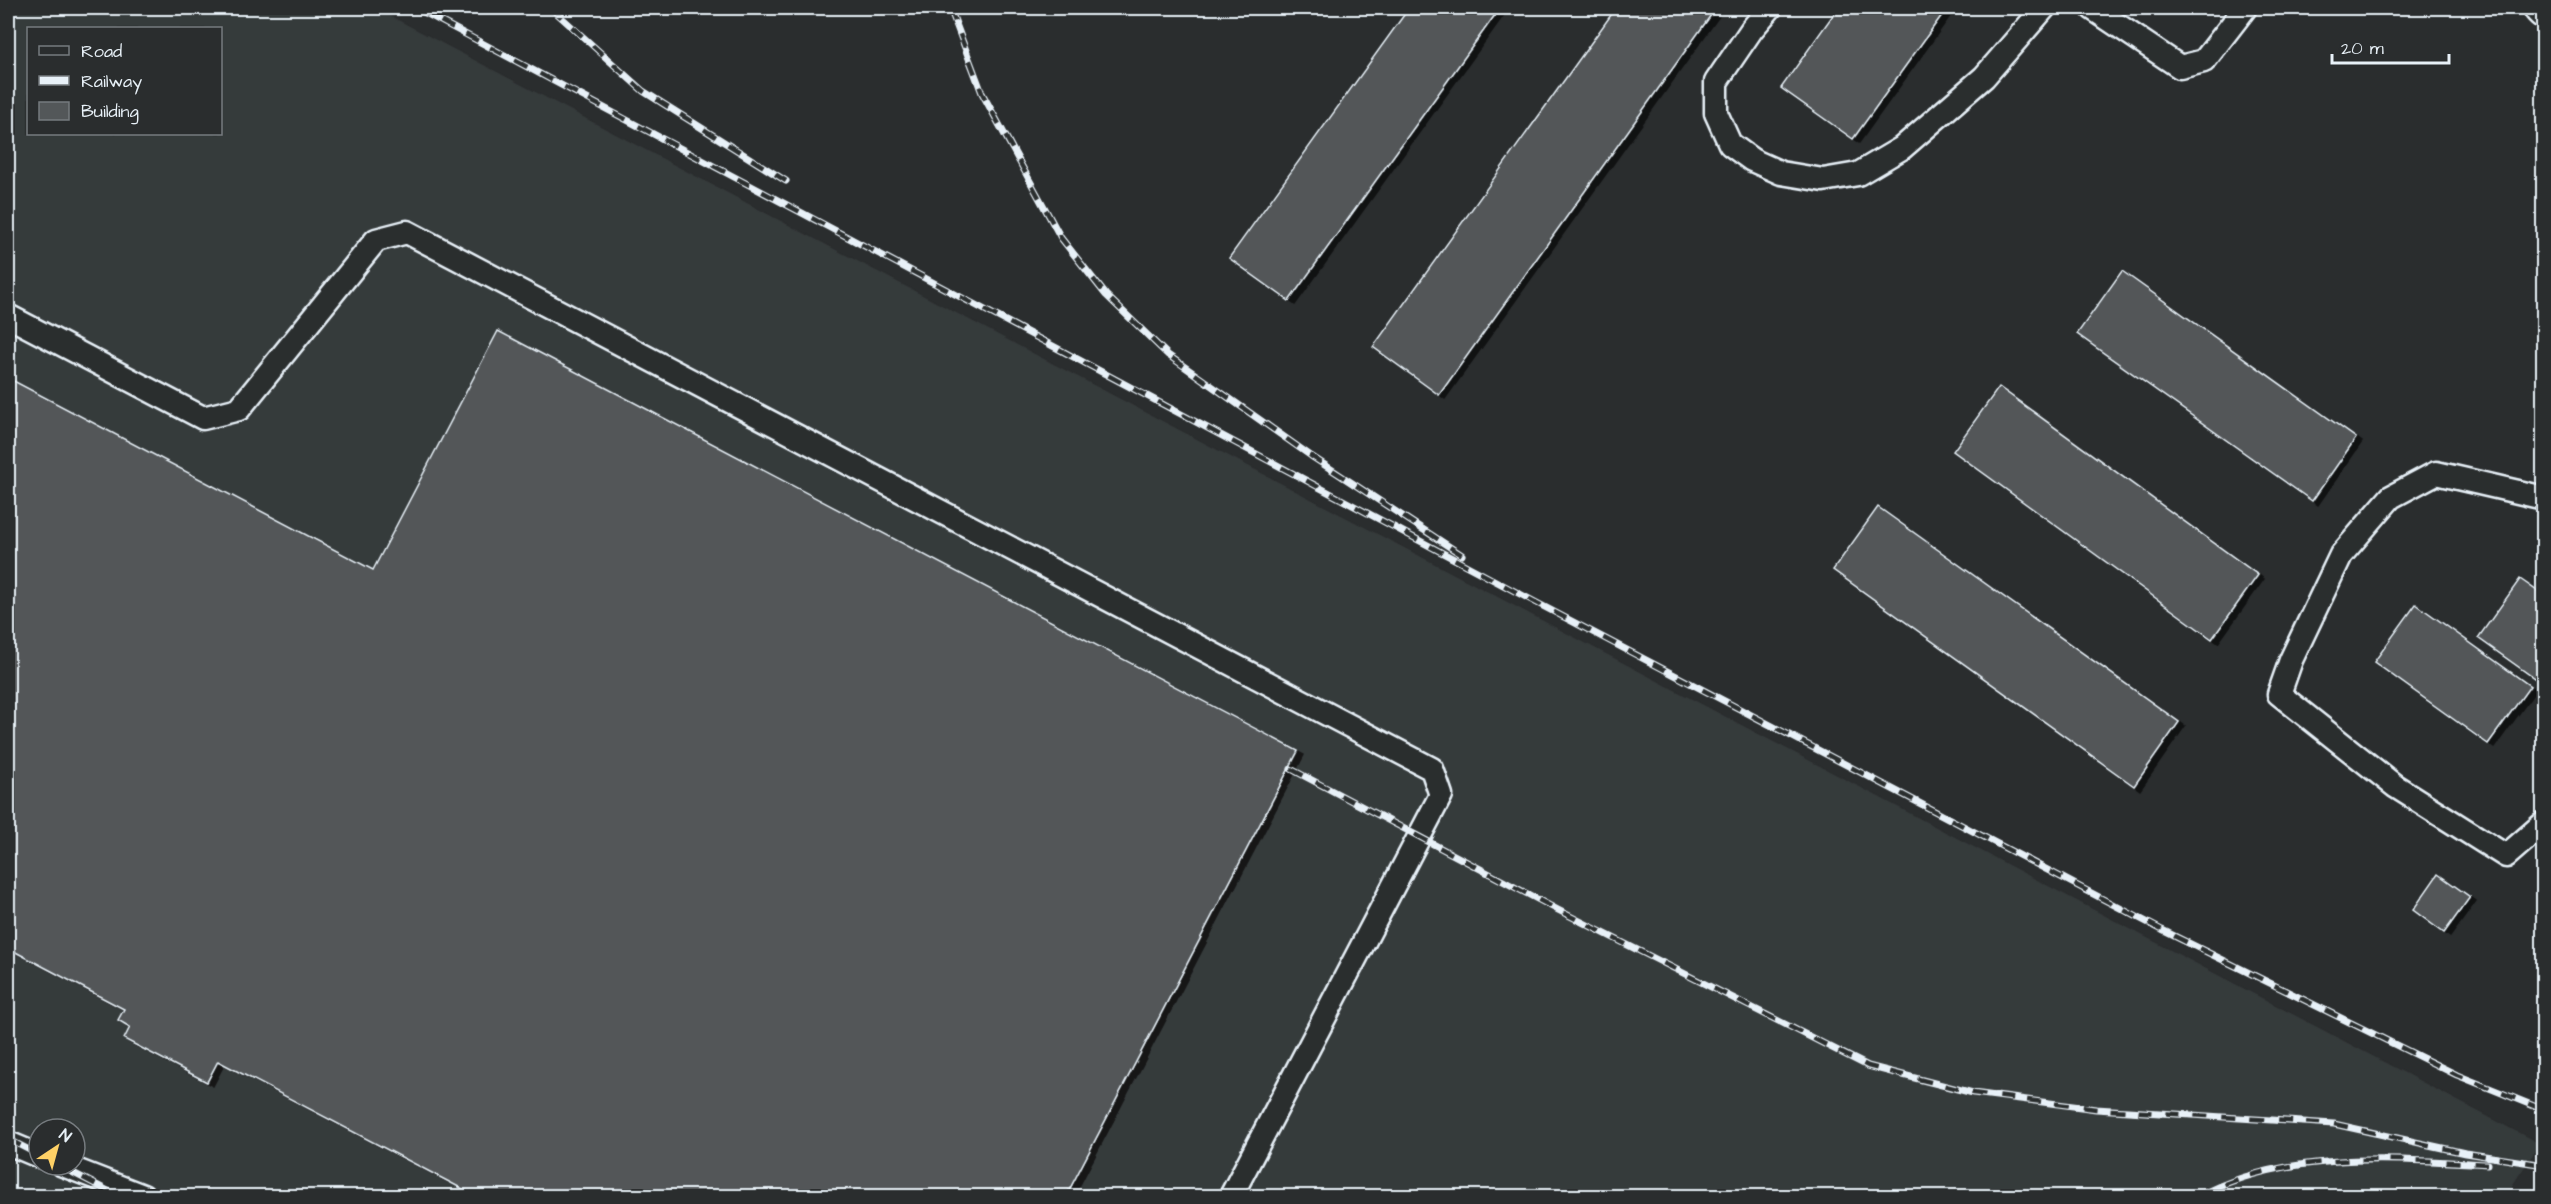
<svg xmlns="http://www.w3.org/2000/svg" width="2551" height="1204" font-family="'Architects Daughter',sans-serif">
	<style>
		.built { fill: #363a3b; fill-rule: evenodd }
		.building { fill: #535759; stroke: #e8f1f8; stroke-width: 1.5; filter: url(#shadow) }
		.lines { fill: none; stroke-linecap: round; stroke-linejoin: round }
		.service-casing { stroke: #e8f1f8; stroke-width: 27 }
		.secondary-casing { stroke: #e8f1f8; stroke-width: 38 }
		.service { stroke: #2a2d2e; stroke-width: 22 }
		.secondary { stroke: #2a2d2e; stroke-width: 33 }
		.rail-casing { stroke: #e8f1f8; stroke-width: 7 }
		.rail { stroke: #2a2d2e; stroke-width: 4.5; stroke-dasharray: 14; stroke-linecap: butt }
	</style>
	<defs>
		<filter id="shadow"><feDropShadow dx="6" dy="4" stdDeviation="0" flood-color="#0009"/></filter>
	</defs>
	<rect width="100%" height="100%" fill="#2a2d2e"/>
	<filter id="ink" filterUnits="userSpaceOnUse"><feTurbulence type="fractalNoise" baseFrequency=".0167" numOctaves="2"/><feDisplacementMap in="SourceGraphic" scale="12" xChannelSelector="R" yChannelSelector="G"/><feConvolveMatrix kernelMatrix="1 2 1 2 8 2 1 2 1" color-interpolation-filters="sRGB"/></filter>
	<g filter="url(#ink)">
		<path class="built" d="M 8,8 L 375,8 L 2540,1144 L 2505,1196 L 8,1196 ZM 28,28 L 220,28 L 220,134 L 28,134 ZM 39,1129 L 75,1129 L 75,1165 L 39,1165 Z"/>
		<g class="building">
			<path d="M 1409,8 L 1500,8 L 1289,301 L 1229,258 Z"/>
			<path d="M 1616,8 L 1716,8 L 1439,395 L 1373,347 Z"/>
			<path d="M 1838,8 L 1947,8 L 1853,139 L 1781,88 Z"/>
			<path d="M 2122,271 L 2356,438 L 2312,501 L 2077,334 Z"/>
			<path d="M 498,331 L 1298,751 L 1066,1196 L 476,1196 L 218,1061 L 207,1082 L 124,1039 L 130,1027 L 118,1020 L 124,1009 L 8,948 L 8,378 L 373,570 Z"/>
			<path d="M 1999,387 L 2258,575 L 2212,639 L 1953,451 Z"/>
			<path d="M 1878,507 L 2179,722 L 2134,786 L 1833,570 Z"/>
			<path d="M 2520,579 L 2544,596 L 2544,685 L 2478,638 Z"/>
			<path d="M 2416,604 L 2530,686 L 2488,744 L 2374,662 Z"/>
			<path d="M 2438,874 L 2470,897 L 2444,933 L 2413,910 Z"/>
		</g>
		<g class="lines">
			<g class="service-casing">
				<g id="service">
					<path d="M 1770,8 L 1752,29 L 1716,82 L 1716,113 L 1730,144 L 1752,160 L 1781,173 L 1823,180 L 1858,174 L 1902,148 L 1984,77 L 2044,8"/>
					<path d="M 2092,8 L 2180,67 L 2204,61 L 2245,8"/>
					<path d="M 8,316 L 203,418 L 239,409 L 376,240 L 407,232 L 1432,769 L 1441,795 L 1231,1196"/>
					<path d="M 2544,498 L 2436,473 L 2391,497 L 2341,555 L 2291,660 L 2279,694 L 2395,786 L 2506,856 L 2544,823"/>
					<path d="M 8,1143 L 39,1156"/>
					<path d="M 63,1165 L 143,1196"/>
				</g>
			</g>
			<g class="secondary-casing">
				<path id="secondary" d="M 2541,8 L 2544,11"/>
			</g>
			<use href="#service" class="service"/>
			<use href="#secondary" class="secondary"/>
			<g class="rail-casing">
				<g id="rail">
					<path d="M 416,8 L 1537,603 L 2162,930 L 2457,1075 L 2544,1110"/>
					<path d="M 551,8 L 643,91 L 786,181"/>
					<path d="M 950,8 L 982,93 L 1061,238 L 1106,295 L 1168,355 L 1311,456 L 1462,555"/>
					<path d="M 1291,769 L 1558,910 L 1868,1066 L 1973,1093 L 2096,1109 L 2334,1124 L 2465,1153 L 2544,1165"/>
					<path d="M 8,1139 L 39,1155"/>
					<path d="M 58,1165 L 118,1196"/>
					<path d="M 2199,1196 C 2285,1150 2393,1159 2487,1164"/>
				</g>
			</g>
			<use href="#rail" class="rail"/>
		</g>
	</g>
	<rect width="2551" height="1204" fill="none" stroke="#2a2d2e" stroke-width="30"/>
	<rect x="15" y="15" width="2521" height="1174" fill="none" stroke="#e8f1f8" stroke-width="2" filter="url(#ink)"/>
	<rect x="27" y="27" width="195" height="108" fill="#2a2d2e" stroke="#767b7f" stroke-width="1.5"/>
	<rect x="39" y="46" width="30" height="9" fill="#2a2d2e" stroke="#767b7f" stroke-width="1.5"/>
	<text x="81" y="57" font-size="18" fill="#e8f1f8">Road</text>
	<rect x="39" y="76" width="30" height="9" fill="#e8f1f8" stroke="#767b7f" stroke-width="1.5"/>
	<text x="81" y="87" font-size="18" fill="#e8f1f8">Railway</text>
	<rect x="39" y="102" width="30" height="18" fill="#535759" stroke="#767b7f" stroke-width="1.5"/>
	<text x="81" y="117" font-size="18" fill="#e8f1f8">Building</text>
	<g transform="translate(57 1147) rotate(36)"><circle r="28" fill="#2a2d2e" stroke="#767b7f" stroke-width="1.5"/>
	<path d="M0-4.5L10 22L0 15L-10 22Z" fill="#ffd166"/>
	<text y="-9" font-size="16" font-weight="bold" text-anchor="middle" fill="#e8f1f8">N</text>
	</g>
	<path d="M2332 54v9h117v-9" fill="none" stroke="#e8f1f8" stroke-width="3"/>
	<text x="2341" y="54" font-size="18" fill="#e8f1f8" stroke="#2a2d2e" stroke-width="4.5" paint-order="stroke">20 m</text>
</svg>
